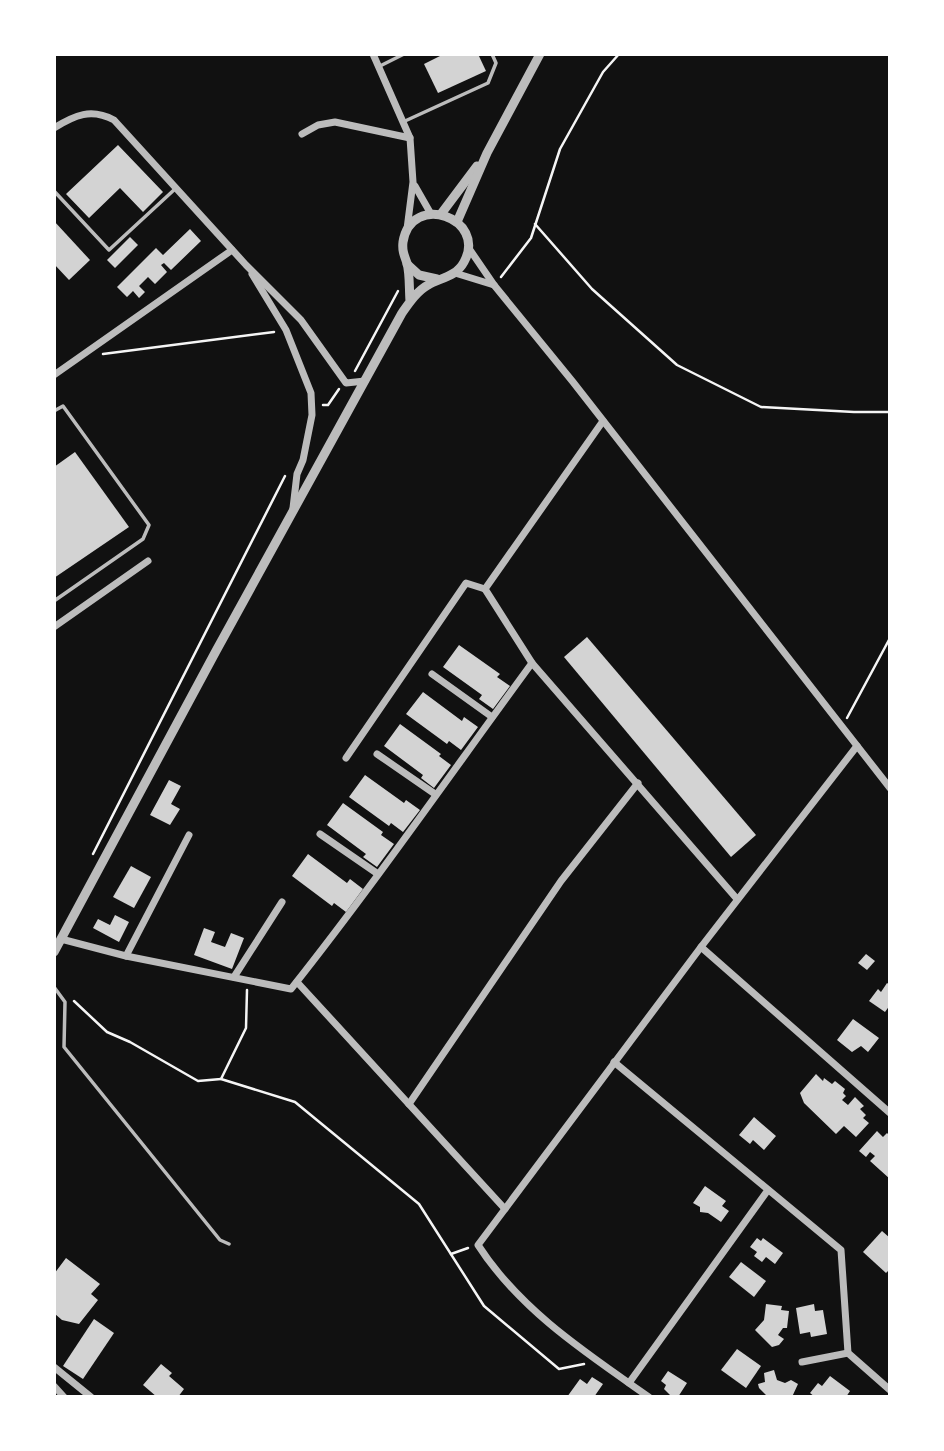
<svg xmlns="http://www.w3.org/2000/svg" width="944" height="1451" font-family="Jost,sans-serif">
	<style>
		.building { fill: #d3d3d3 }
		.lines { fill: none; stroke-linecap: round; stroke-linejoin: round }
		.path { stroke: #f5f5f5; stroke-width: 2.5 }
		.service { stroke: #bcbcbc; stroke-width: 3.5 }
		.minor { stroke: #bcbcbc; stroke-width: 7 }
		.tertiary { stroke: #bcbcbc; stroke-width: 9 }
	</style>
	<rect width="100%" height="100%" fill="#111"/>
	<g class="building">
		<path d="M 444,54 L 478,54 L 486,71 L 438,93 L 424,64 Z"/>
		<path d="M 118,145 L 163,192 L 143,212 L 120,188 L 89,218 L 66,194 Z"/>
		<path d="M 54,221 L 90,260 L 69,280 L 54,264 Z"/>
		<path d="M 190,229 L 201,241 L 171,270 L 164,263 L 161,265 L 167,272 L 155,284 L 148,277 L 139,286 L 145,292 L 139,298 L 133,291 L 127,297 L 117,287 L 156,248 L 163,255 Z"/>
		<path d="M 130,237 L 138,245 L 115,268 L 107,260 Z"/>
		<path d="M 75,452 L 129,527 L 54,578 L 54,467 Z"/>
		<path d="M 587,637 L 756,835 L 731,857 L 564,657 Z"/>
		<path d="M 459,645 L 500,674 L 497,677 L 510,686 L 493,709 L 479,699 L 482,695 L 443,667 Z"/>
		<path d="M 423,692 L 462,721 L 464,717 L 478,727 L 461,750 L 449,741 L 447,744 L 406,714 Z"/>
		<path d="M 400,724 L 441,754 L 439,756 L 451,765 L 434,788 L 421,778 L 423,775 L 384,746 Z"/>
		<path d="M 365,775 L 404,803 L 406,800 L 420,810 L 403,832 L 391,823 L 389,826 L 349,797 Z"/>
		<path d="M 169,780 L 181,786 L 171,804 L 180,809 L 170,825 L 150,815 Z"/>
		<path d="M 343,803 L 383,832 L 381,835 L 394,844 L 377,867 L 363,857 L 366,854 L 327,825 Z"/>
		<path d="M 308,854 L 347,883 L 350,879 L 363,889 L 346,912 L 334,903 L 332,906 L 292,876 Z"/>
		<path d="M 131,866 L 151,877 L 134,908 L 113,897 Z"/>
		<path d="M 115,915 L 129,922 L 119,942 L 93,928 L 98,919 L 110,925 Z"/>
		<path d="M 204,928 L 215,932 L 211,942 L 225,947 L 231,933 L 244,938 L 232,969 L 194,955 Z"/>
		<path d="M 866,954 L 875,961 L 867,970 L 858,963 Z"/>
		<path d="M 887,983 L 890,985 L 890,1005 L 885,1012 L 869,1001 L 878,989 L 881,992 Z"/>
		<path d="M 853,1019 L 879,1038 L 868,1052 L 861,1046 L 852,1052 L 837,1040 Z"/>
		<path d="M 816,1074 L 823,1081 L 824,1078 L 832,1084 L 835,1081 L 845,1089 L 843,1093 L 846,1096 L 842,1100 L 848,1105 L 855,1097 L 864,1106 L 860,1109 L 866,1115 L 863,1118 L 869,1123 L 856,1137 L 844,1126 L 836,1134 L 804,1103 L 800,1093 Z"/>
		<path d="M 754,1117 L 776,1136 L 764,1150 L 753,1140 L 750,1144 L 739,1135 Z"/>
		<path d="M 877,1131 L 883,1137 L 887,1133 L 890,1136 L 890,1179 L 870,1161 L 875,1156 L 870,1152 L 866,1157 L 859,1151 Z"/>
		<path d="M 705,1186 L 726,1201 L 722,1206 L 729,1211 L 721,1222 L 708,1213 L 700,1212 L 700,1207 L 693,1203 Z"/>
		<path d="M 882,1231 L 890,1238 L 890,1269 L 886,1273 L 863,1252 Z"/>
		<path d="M 757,1238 L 761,1241 L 763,1238 L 783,1253 L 775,1264 L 766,1257 L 762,1262 L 754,1256 L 757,1252 L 750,1247 Z"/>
		<path d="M 66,1258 L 100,1284 L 91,1294 L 98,1300 L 79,1324 L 62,1320 L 55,1314 L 54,1274 Z"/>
		<path d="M 741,1262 L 766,1281 L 754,1297 L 729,1277 Z"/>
		<path d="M 766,1304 L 782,1306 L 781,1310 L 789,1311 L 787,1328 L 783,1328 L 778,1335 L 784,1339 L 779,1345 L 772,1347 L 755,1330 L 764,1320 Z"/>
		<path d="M 814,1304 L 815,1311 L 823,1310 L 827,1334 L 811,1337 L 810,1332 L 800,1334 L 796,1308 Z"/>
		<path d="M 94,1319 L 114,1333 L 83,1379 L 63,1366 Z"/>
		<path d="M 737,1349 L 761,1366 L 746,1388 L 721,1370 Z"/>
		<path d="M 161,1364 L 172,1373 L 169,1376 L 184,1389 L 178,1397 L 157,1397 L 143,1385 Z"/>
		<path d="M 774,1370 L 777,1380 L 785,1383 L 791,1380 L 798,1384 L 792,1397 L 768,1397 L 759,1388 L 758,1384 L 765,1382 L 764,1373 Z"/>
		<path d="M 668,1371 L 687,1383 L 678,1397 L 672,1397 L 664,1389 L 666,1385 L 661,1381 Z"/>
		<path d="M 830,1376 L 850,1391 L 846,1397 L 815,1397 L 810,1393 L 818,1383 L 822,1386 Z"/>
		<path d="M 592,1377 L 603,1384 L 594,1397 L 567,1397 L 580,1379 L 587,1384 Z"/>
	</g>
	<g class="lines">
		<g class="path">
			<path d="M 535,224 L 592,289 L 677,365 L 761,407 L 854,412 L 890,412"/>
			<path d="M 501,277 L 531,238 L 560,149 L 603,72 L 619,54"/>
			<path d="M 103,354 L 274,332"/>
			<path d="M 355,371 L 398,291"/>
			<path d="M 323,405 L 328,405 L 339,389"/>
			<path d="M 847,718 L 890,638"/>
			<path d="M 93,854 L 285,476"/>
			<path d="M 247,990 L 246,1028 L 221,1079 L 295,1102 L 419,1204 L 484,1306 L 559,1369 L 584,1364"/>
			<path d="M 74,1001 L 107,1032 L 130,1042 L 198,1081 L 221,1079"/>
			<path d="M 451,1254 L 468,1248"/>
		</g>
		<g class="service">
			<path d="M 378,67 L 404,54"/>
			<path d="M 405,121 L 488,83 L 496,63 L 492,54"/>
			<path d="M 54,191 L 109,250 L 175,189"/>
			<path d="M 54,411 L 63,406 L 149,525 L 143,539 L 54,601"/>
			<path d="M 54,987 L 65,1002 L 64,1047 L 220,1240 L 229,1244"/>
		</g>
		<g class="minor">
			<path d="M 373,54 L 410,138 L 413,182 L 407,229"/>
			<path d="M 54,128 C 75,115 91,108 114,120 L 246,265 L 301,320 L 346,383 L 365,381"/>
			<path d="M 302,134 L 318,125 L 335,122 L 410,138"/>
			<path d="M 415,186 L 431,214"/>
			<path d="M 468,247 L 494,285 L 573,382 L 890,788"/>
			<path d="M 455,273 L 494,285"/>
			<path d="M 252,274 L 286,330 L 311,393 L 312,415 L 303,460 L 297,474 L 293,508"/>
			<path d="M 54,375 L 232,250"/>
			<path d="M 54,627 L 148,561"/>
			<path d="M 532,663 L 737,899"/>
			<path d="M 432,674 L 492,717"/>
			<path d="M 377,754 L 435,794"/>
			<path d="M 346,758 L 466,583 L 485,589"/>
			<path d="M 320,834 L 378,874"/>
			<path d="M 61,939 L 126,956 L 291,989 C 375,883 452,772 532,663 L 485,589 L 603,421"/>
			<path d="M 701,947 L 890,1113"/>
			<path d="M 126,956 L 189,835"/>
			<path d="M 234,977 L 282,902"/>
			<path d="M 297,982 L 505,1209"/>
			<path d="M 614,1062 L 841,1250 L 848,1353 L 890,1390"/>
			<path d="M 409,1104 L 561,881 L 638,783"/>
			<path d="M 802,1362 L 848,1353"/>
			<path d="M 54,1367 L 91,1397"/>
			<path d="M 629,1383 L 768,1190"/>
			<path d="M 54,1386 L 64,1397"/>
			<path d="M 649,1397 C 586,1353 520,1310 478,1245 L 701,947 L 857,746"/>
		</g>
		<g class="tertiary">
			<path d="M 441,214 L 477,166"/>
			<path d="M 457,222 L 487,153 L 540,54"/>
			<path d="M 407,264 L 419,275 L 437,279"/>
			<path d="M 54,952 L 216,651 L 402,313 C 409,303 417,291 428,285 C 440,278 456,277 464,262 C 488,218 411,191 403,242 C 402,250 404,255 407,263 C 410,274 409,289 410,301"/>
		</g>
	</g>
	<rect width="944" height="1451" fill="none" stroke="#ffffff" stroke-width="112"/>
</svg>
